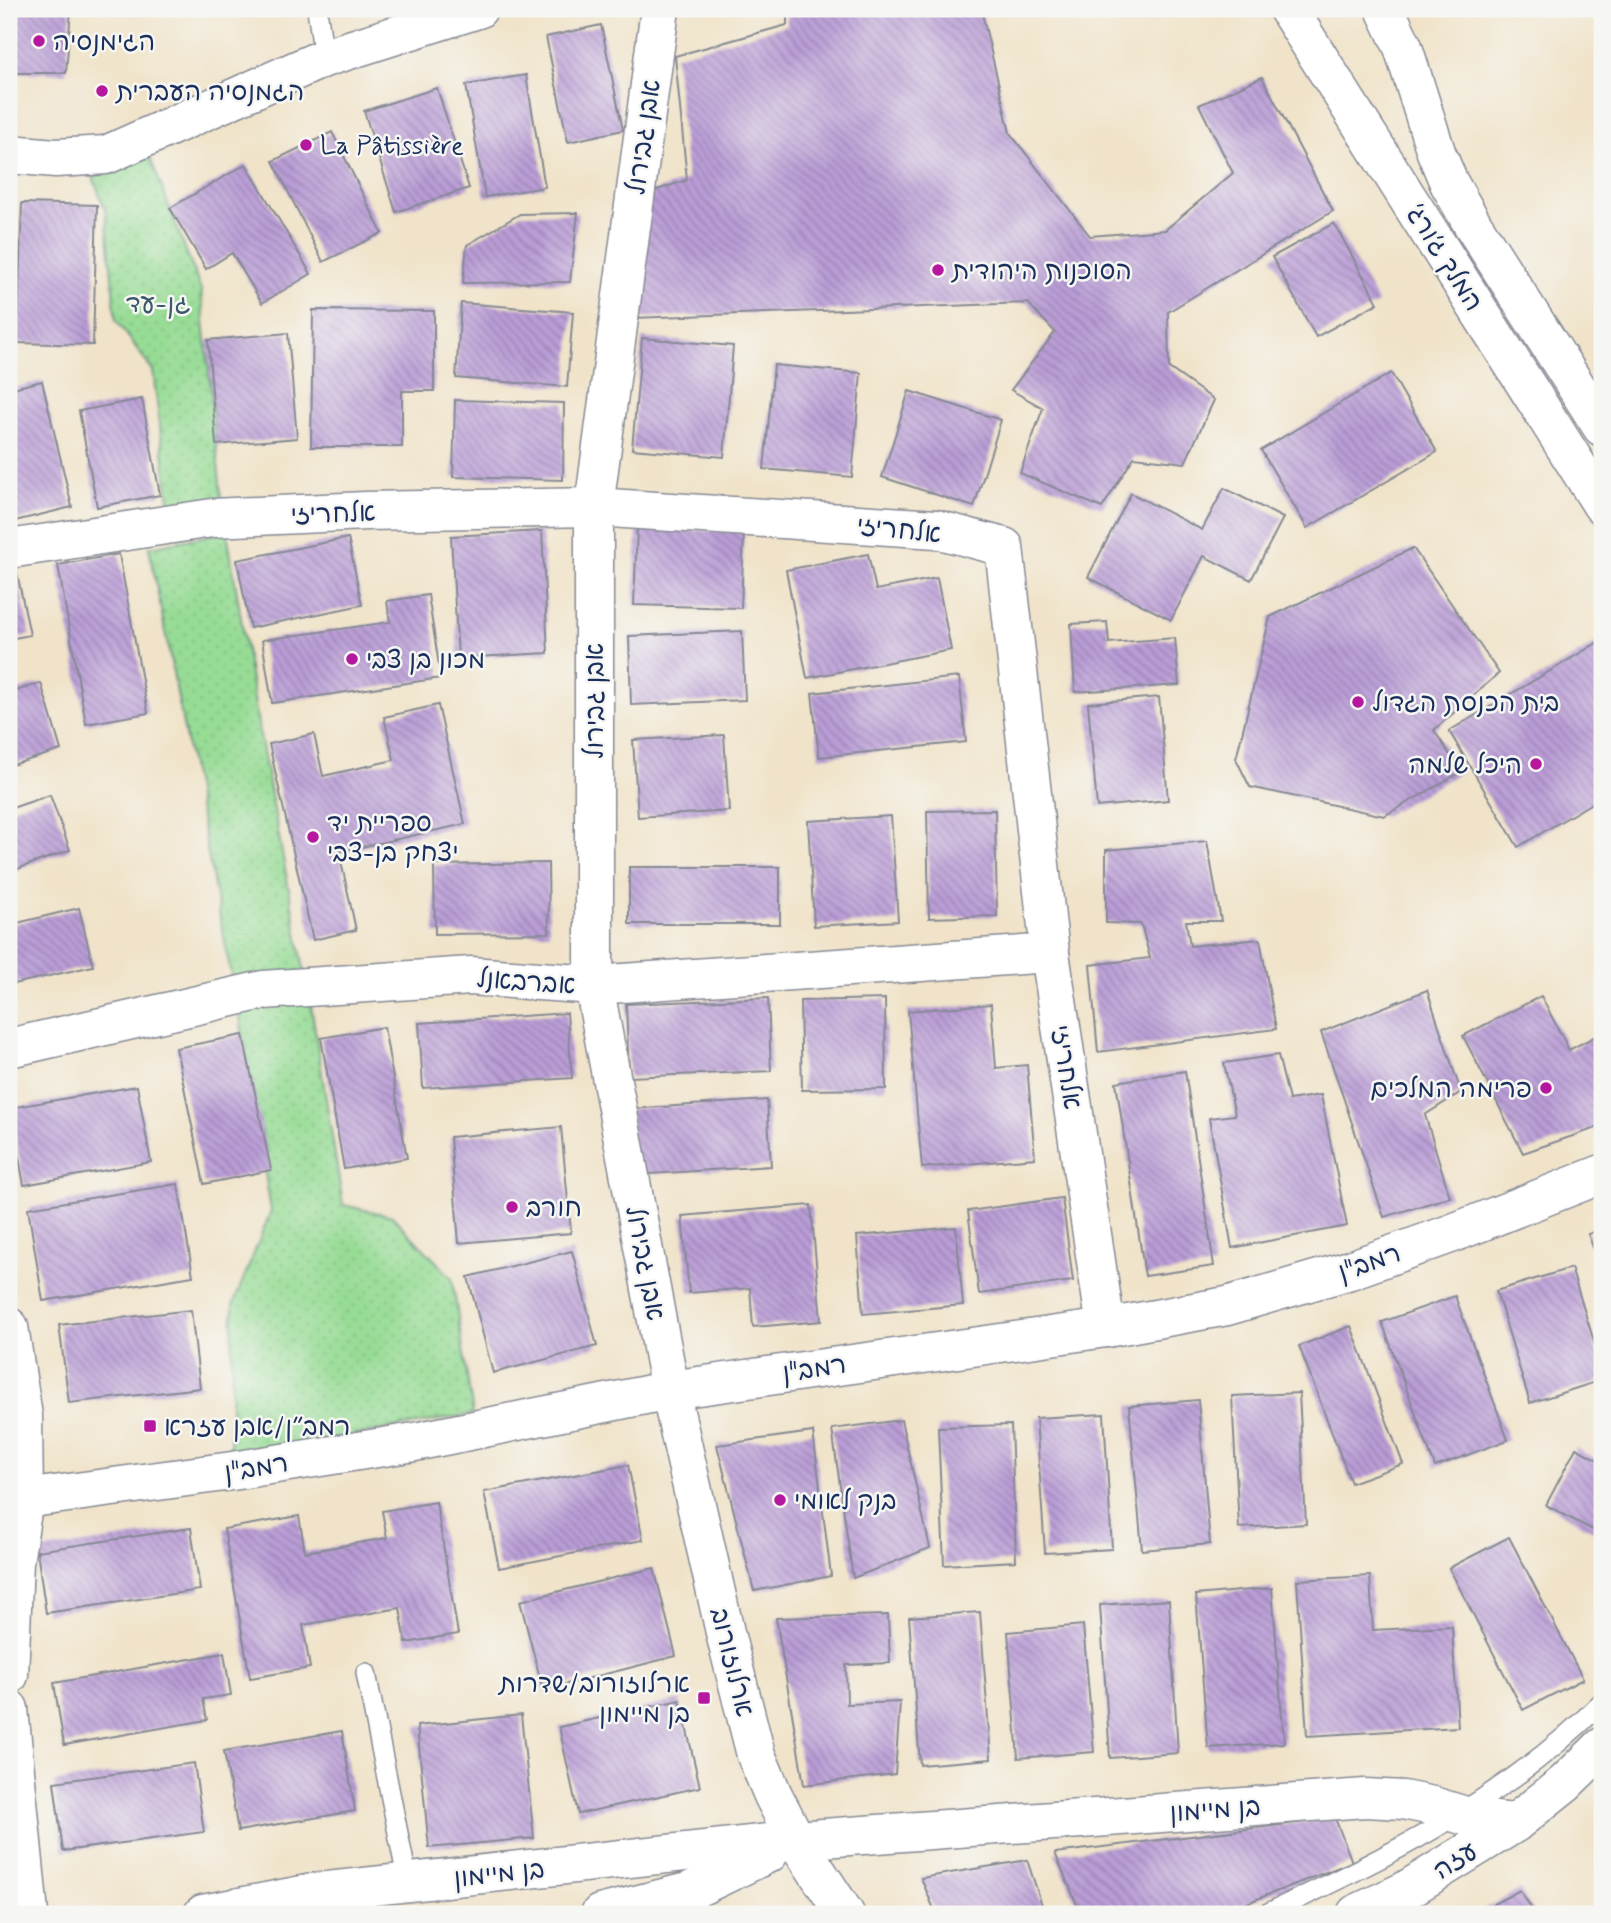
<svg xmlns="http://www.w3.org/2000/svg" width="1611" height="1923" font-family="Mynerve,'Playpen Sans Hebrew',sans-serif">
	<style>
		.park { fill: url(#park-dots); stroke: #59867a; stroke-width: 2 }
		.building { fill: url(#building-back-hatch) }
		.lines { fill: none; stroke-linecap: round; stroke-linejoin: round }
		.service-casing { stroke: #868994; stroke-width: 22 }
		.minor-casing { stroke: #868994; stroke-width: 41 }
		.tertiary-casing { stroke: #868994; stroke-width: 41 }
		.service { stroke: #fff; stroke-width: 19 }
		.minor { stroke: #fff; stroke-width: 38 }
		.tertiary { stroke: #fff; stroke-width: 38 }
		.poi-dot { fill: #b5179e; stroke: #f6f6f2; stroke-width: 2.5 }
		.labels { text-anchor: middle; stroke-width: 5; stroke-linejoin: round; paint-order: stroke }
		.poi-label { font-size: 26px; fill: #1b2f5e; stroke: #f6f6f2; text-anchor: start }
		.street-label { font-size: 26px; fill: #1b2f5e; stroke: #f6f6f2 }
		.park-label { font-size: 26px; fill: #3a5a6c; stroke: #f6f6f2 }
	</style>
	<defs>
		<pattern id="park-dots" width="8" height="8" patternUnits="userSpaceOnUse" patternTransform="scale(1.75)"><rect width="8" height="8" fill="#97dc95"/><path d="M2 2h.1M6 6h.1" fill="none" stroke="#82bd83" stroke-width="1.8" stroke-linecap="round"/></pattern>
		<pattern id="building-back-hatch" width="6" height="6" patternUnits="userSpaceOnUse" patternTransform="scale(1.75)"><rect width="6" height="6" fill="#ba9dd6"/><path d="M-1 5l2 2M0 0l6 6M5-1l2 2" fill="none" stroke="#9680b1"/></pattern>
	</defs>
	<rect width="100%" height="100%" fill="#f6f6f2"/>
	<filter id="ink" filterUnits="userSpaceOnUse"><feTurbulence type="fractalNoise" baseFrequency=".0143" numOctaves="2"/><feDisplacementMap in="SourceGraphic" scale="14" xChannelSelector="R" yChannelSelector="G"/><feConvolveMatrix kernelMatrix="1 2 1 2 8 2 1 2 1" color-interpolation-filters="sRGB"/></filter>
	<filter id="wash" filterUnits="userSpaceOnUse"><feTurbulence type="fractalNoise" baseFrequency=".00686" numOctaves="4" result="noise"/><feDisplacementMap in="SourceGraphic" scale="28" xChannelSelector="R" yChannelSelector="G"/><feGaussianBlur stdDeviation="1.57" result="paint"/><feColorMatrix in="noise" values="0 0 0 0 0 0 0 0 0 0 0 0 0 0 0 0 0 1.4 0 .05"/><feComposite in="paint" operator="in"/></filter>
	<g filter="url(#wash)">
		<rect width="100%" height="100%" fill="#f0e3c9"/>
		<g class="park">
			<path d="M 150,157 L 201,290 L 222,505 L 170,508 L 153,371 L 116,320 L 106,212 L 93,177 Z"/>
			<path d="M 227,532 L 259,730 L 305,975 L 232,980 L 149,547 Z"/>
			<path d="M 310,999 L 343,1205 L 392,1216 L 452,1278 L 473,1414 L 230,1457 L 233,1305 L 271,1211 L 238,1005 Z"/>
		</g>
		<g id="blocks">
			<g class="building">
				<path d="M 9,9 L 71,9 L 66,73 L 9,73 Z"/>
				<path d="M 787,9 L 981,9 L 1010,133 L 1090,236 L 1165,230 L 1233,173 L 1199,105 L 1262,77 L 1333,211 L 1168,312 L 1169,368 L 1214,400 L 1185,463 L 1134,457 L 1102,508 L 1020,473 L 1043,408 L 1011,390 L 1055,332 L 1028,303 L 633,318 L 648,193 L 687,180 L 675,56 L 787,25 Z"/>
				<path d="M 601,25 L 623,130 L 568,142 L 546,37 Z"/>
				<path d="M 526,75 L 545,187 L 485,197 L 466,85 Z"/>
				<path d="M 437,88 L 469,188 L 396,212 L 364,111 Z"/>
				<path d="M 332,132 L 382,233 L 323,262 L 273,161 Z"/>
				<path d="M 246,164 L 311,274 L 262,303 L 232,253 L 206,269 L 170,208 Z"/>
				<path d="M 22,203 L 97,205 L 93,345 L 17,343 Z"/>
				<path d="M 578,213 L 570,282 L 463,283 L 467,245 L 520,214 Z"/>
				<path d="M 1334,223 L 1378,303 L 1316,337 L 1272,257 Z"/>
				<path d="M 461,303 L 573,312 L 567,387 L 456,378 Z"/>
				<path d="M 313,310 L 434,311 L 434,391 L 402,391 L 402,447 L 311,447 Z"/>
				<path d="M 288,333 L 297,438 L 216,445 L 208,340 Z"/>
				<path d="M 642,338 L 733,346 L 724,457 L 632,449 Z"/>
				<path d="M 774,365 L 861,373 L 852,477 L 764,469 Z"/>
				<path d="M 1391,373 L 1437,452 L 1307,528 L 1261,450 Z"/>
				<path d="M 42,381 L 72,507 L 11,522 L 9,513 L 9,389 Z"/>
				<path d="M 909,391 L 1001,420 L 974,507 L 882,477 Z"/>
				<path d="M 142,399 L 160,495 L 97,507 L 79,411 Z"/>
				<path d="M 455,400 L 564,403 L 563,480 L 453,477 Z"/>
				<path d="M 1224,488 L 1283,518 L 1251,580 L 1204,556 L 1171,620 L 1088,577 L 1131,493 L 1202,530 Z"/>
				<path d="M 637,528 L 744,532 L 741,608 L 634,605 Z"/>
				<path d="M 542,531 L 548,653 L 458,658 L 451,536 Z"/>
				<path d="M 348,538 L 362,605 L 250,628 L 237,560 Z"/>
				<path d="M 1413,548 L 1499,673 L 1434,730 L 1461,772 L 1384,816 L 1250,787 L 1236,759 L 1270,617 Z"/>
				<path d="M 119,554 L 148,713 L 86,724 L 58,565 Z"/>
				<path d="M 868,554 L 876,590 L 937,578 L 951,650 L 807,678 L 786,570 Z"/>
				<path d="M 16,568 L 30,635 L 9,639 L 9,569 Z"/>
				<path d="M 428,595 L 441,678 L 272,703 L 262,640 L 390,622 L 387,601 Z"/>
				<path d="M 1107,622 L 1109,643 L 1175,638 L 1179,685 L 1075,692 L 1071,624 Z"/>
				<path d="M 742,631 L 745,700 L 631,705 L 629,636 Z"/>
				<path d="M 1602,640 L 1602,797 L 1518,847 L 1449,731 Z"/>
				<path d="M 959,677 L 966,742 L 819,757 L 812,693 Z"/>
				<path d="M 41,683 L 61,750 L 9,766 L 9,693 Z"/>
				<path d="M 1159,697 L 1168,800 L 1097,807 L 1088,703 Z"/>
				<path d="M 438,705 L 465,824 L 339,852 L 356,930 L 313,940 L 269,744 L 314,734 L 323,776 L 394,760 L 384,717 Z"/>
				<path d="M 724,735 L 729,811 L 638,817 L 633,740 Z"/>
				<path d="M 50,795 L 70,850 L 9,872 L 9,809 Z"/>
				<path d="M 995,810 L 997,916 L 929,918 L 927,811 Z"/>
				<path d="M 891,816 L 898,921 L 814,926 L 808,821 Z"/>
				<path d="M 1207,841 L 1221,921 L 1186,921 L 1190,946 L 1260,939 L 1276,1029 L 1098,1052 L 1090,965 L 1150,958 L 1141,924 L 1106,923 L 1106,850 Z"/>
				<path d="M 548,863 L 549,933 L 435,934 L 434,865 Z"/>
				<rect x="629" y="867" width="151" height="57"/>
				<path d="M 79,908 L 93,966 L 9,985 L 9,925 Z"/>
				<path d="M 1427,990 L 1461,1092 L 1425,1115 L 1450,1197 L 1384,1217 L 1321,1032 Z"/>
				<path d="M 1541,996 L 1569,1050 L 1602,1033 L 1602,1126 L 1523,1153 L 1463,1036 Z"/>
				<path d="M 768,998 L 771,1071 L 629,1077 L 626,1004 Z"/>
				<path d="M 885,999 L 886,1089 L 802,1090 L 800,1001 Z"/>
				<path d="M 991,1004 L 996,1068 L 1027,1065 L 1035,1158 L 922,1168 L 908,1011 Z"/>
				<path d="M 567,1013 L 572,1078 L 423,1088 L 419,1023 Z"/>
				<path d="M 384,1027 L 407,1158 L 344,1169 L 321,1038 Z"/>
				<path d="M 243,1035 L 271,1170 L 204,1184 L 176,1048 Z"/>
				<path d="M 1278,1055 L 1289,1100 L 1321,1095 L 1347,1226 L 1232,1248 L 1209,1118 L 1235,1115 L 1224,1063 Z"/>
				<path d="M 1185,1071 L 1214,1266 L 1145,1276 L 1116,1082 Z"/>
				<path d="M 137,1086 L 151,1162 L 24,1185 L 10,1108 Z"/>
				<path d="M 767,1100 L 771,1166 L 635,1175 L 630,1109 Z"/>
				<path d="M 561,1127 L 571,1233 L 459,1243 L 450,1137 Z"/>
				<path d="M 178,1184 L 193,1276 L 43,1301 L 28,1208 Z"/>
				<path d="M 1062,1198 L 1073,1281 L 979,1294 L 968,1211 Z"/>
				<path d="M 811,1205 L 821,1321 L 753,1327 L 750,1288 L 689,1293 L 682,1216 Z"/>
				<path d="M 956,1227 L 963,1305 L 863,1314 L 857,1236 Z"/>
				<path d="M 1602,1229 L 1602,1271 L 1588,1234 Z"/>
				<path d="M 572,1251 L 597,1346 L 493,1373 L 468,1277 Z"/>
				<path d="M 1571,1268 L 1602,1367 L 1602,1380 L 1530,1403 L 1496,1291 Z"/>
				<path d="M 1455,1296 L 1508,1440 L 1435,1467 L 1382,1322 Z"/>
				<path d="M 191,1310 L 200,1388 L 69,1403 L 59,1325 Z"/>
				<path d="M 1351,1326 L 1403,1464 L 1351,1483 L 1299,1346 Z"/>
				<path d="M 1299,1393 L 1306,1524 L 1239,1528 L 1232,1396 Z"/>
				<path d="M 1198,1400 L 1210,1544 L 1142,1550 L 1129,1406 Z"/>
				<path d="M 1104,1414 L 1112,1549 L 1045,1553 L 1036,1418 Z"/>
				<path d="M 901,1420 L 930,1548 L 853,1578 L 832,1429 Z"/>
				<path d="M 1011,1425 L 1016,1561 L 944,1565 L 938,1427 Z"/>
				<path d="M 813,1432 L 831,1576 L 754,1591 L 717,1445 Z"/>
				<path d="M 1576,1448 L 1602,1462 L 1602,1535 L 1546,1505 Z"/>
				<path d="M 628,1465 L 643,1540 L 499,1568 L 484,1492 Z"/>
				<path d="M 436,1502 L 458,1634 L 406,1643 L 400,1608 L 303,1625 L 310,1668 L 250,1678 L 224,1529 L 299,1516 L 305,1552 L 387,1538 L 382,1511 Z"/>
				<path d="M 191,1528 L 200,1590 L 46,1613 L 37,1551 Z"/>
				<path d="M 1509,1537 L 1583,1679 L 1523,1710 L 1449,1568 Z"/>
				<path d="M 654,1568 L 676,1656 L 543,1690 L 520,1601 Z"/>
				<path d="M 1370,1576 L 1373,1630 L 1452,1626 L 1458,1727 L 1307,1736 L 1297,1580 Z"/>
				<path d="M 1272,1588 L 1284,1743 L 1208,1748 L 1196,1595 Z"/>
				<path d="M 1169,1600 L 1178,1753 L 1110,1758 L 1100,1605 Z"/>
				<path d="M 980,1612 L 991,1759 L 920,1765 L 909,1617 Z"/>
				<path d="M 888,1615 L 890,1663 L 846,1665 L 847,1704 L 900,1702 L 895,1774 L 804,1785 L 776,1618 Z"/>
				<path d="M 1083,1625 L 1094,1752 L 1018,1758 L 1008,1632 Z"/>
				<path d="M 224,1653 L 231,1695 L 203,1699 L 207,1720 L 64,1745 L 54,1683 Z"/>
				<path d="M 680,1700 L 700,1787 L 578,1814 L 559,1727 Z"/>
				<path d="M 521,1715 L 534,1838 L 429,1848 L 417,1726 Z"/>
				<path d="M 342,1731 L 355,1811 L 238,1831 L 224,1751 Z"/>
				<path d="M 194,1763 L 204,1832 L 63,1851 L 54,1782 Z"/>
				<path d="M 1335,1818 L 1352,1862 L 1219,1914 L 1081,1914 L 1055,1853 Z"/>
				<path d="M 1027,1860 L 1045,1914 L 936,1914 L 921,1878 Z"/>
				<path d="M 1520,1890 L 1535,1914 L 1474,1914 L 1486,1908 Z"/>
			</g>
		</g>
	</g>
	<g filter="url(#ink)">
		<use href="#blocks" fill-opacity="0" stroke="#868994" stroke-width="2"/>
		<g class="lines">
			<g class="service-casing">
				<g id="service">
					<path d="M 317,9 L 324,58"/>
					<path d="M 366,1673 L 408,1883"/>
					<path d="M 1266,1914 C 1389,1856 1505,1800 1602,1702"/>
				</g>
			</g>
			<g class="minor-casing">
				<g id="minor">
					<path d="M 660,9 L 594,507 L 594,985 L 670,1390"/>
					<path d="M 9,154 L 56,158 L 106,155 L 324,58 L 478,9"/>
					<path d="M 9,549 L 212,518 L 366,511 L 594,507 L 936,529 L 1004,547 L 1050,953 L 1106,1328"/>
					<path d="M 9,1048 L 263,990 L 471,976 L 594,985 L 1050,953"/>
					<path d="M 9,1675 L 14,1562 L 24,1499"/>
					<path d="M 9,1709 L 29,1914"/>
					<path d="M 203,1914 L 318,1892 L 796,1840 L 1365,1798 L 1403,1800 L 1433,1806 L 1472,1818 L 1515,1823"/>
					<path d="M 600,1914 L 688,1892 L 769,1853"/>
				</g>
			</g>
			<g class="tertiary-casing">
				<g id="tertiary">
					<path d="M 1288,9 L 1602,505"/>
					<path d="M 1385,9 L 1403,47 L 1436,152 L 1449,183 L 1473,225 L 1602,427"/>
					<path d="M 9,1327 L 23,1416 L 24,1499"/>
					<path d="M 670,1390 L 727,1641 L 756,1755 L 773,1795 L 796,1840 L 845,1914"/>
					<path d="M 9,1501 L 232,1471 L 415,1442 L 670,1390 L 1106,1328 L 1227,1306 L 1350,1270 L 1453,1233 L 1602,1174"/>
					<path d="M 1356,1914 L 1405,1891 L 1515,1823 L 1565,1783 L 1602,1747"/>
				</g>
			</g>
			<use href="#service" class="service"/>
			<use href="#minor" class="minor"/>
			<use href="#tertiary" class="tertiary"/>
		</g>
	</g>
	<g class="poi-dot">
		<circle cx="39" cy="41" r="7"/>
		<circle cx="102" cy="91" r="7"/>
		<circle cx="306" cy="145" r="7"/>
		<circle cx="938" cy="270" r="7"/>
		<circle cx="352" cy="659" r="7"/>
		<circle cx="1358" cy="702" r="7"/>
		<circle cx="1536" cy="764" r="7"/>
		<circle cx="313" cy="837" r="7"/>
		<circle cx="1546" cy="1088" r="7"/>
		<circle cx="512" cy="1207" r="7"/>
		<rect x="143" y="1419" width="14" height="14" rx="3.5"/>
		<circle cx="780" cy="1500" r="7"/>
		<rect x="697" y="1691" width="14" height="14" rx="3.5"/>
	</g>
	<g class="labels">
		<g class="poi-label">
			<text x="53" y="50">הגימנסיה</text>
			<text x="116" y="100">הגמנסיה העברית</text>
			<text x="320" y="154">La Pâtissière</text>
			<text x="952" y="279">הסוכנות היהודית</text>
			<text x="366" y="668">מכון בן צבי</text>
			<text x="1372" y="711">בית הכנסת הגדול</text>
			<text x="1522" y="773" text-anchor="end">היכל שלמה</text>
			<text x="327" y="831">ספריית יד<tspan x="327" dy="30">יצחק בן-צבי</tspan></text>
			<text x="1532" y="1097" text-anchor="end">פרימה המלכים</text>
			<text x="526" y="1216">חורב</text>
			<text x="164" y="1435">רמב״ן/אבן עזרא</text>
			<text x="794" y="1509">בנק לאומי</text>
			<text x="690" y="1692" text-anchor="end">ארלוזורוב/שדרות<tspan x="690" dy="30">בן מיימון</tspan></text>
		</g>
		<g class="street-label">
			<text transform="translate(643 137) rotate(-82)" y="9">אבן גבירול</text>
			<text transform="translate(1445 257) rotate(58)" y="9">המלך ג׳ורג׳</text>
			<text transform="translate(333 513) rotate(-2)" y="9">אלחריזי</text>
			<text transform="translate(899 529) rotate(6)" y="9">אלחריזי</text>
			<text transform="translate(594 701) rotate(-90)" y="9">אבן גבירול</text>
			<text transform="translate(526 981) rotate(4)" y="9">אברבאנל</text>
			<text transform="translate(1067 1067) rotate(81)" y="9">אלחריזי</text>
			<text transform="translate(1369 1262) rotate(-19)" y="9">רמב"ן</text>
			<text transform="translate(646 1263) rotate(79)" y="9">אבן גבירול</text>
			<text transform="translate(814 1368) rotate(-8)" y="9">רמב"ן</text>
			<text transform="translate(256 1467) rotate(-9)" y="9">רמב"ן</text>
			<text transform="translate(733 1662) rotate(76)" y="9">ארלוזורוב</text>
			<text transform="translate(1215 1809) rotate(-4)" y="9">בן מיימון</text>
			<text transform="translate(1455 1860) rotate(-32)" y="9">עזה</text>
			<text transform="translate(499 1873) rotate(-6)" y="9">בן מיימון</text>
		</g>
		<g class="park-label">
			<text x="158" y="312">גן-עד</text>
		</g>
	</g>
	<rect width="1611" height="1923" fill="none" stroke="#f6f6f2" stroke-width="35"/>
</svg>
